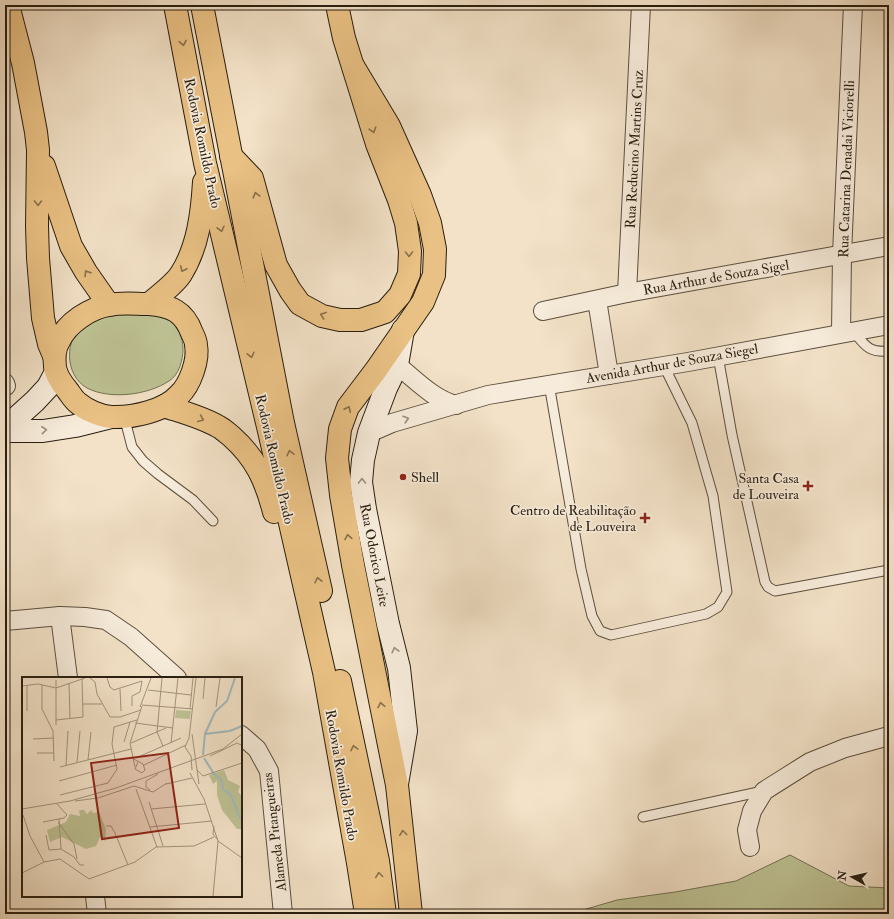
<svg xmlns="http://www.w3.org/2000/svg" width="894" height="919" font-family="'IM FELL Double Pica',serif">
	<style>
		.green { fill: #bec294; stroke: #737052 }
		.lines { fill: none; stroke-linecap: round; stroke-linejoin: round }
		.service-casing { stroke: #5b4f3e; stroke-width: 11 }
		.minor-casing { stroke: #5b4f3e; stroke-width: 20 }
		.secondary-casing { stroke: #281e10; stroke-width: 24 }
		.primary-casing { stroke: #281e10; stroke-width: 24 }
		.service { stroke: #f7ecdb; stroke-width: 9 }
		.minor { stroke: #f7ecdb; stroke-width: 18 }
		.secondary { stroke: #f7ecdb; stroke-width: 22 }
		.primary { stroke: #eac184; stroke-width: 22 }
		.oneway { stroke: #89704a }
		.oneway2 { stroke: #9a8f80 }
		.poi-dot { fill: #8f2418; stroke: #f7ecdb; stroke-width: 1.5 }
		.labels { text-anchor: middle; stroke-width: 3.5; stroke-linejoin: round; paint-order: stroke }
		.street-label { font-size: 14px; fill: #281e10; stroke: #f7ecdb }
		.poi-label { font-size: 14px; fill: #281e10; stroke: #f7ecdb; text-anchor: end }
		.inset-river { fill: none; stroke: #a0bbc0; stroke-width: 2 }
		.inset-road { fill: none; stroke: #a2947e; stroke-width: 1 }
		.view { fill: #8f2418; fill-opacity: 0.15; stroke: #8f2418; stroke-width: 2 }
		.inset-edge { fill: none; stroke: #281e10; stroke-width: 2 }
	</style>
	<rect width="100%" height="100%" fill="#f3e2c8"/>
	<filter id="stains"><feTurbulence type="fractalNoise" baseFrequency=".005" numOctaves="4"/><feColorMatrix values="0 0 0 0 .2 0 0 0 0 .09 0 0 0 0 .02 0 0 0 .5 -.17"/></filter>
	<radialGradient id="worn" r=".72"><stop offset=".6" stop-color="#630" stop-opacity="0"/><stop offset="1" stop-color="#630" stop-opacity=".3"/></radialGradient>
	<g class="green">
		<path d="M 135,309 C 142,311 164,316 169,320 C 178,327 183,338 183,349 C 183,360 179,375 169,381 C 148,395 110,400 87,388 C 64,375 64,338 85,323 C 99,314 118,312 135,309 Z"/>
		<path d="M 790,855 L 849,886 L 889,888 L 889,914 L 576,914 L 576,912 L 617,900 L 675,892 L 736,881 Z"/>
	</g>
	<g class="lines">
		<g class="service-casing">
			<g id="service">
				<path d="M 853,331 C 865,345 868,353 889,351"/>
				<path d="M 718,356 L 732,435 L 765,582 L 768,587 L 775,591 L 889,570"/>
				<path d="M 549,384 L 581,569 L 592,616 L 600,631 L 611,635 L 706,614 L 718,607 L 727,592 L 713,496 L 692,423 L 664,366"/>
				<path d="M 124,416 L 132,447 L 143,461 L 158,474 L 193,500 L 213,521"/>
				<path d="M 643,817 L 763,791"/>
			</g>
		</g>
		<g class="minor-casing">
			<g id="minor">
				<path d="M 627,293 L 641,5"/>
				<path d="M 597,300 L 609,375"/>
				<path d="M 543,311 L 627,293 L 889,246"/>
				<path d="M 841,333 L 842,254 L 853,5"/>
				<path d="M 397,365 C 416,380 433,399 456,405"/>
				<path d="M 5,383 L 6,386"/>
				<path d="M 369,433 L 392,423 L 488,395 L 688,362 L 889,325"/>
				<path d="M 60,616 L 68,678"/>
				<path d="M 5,621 L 60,616 L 85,617 L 106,620 L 131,637 L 177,678"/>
				<path d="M 241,735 L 257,749 L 269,771 L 283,914"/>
				<path d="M 750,847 L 747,830 L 752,811 L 764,791 L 810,762 L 845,748 L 889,736"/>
				<path d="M 95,896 L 97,914"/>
			</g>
		</g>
		<g class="secondary-casing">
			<g id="secondary">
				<path d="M 5,428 L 35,401 L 48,387 L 56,372"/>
				<path d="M 5,431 L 43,431 L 75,426 L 111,417"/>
				<path d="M 397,784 L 406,731 L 399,668 L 388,624 L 365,509 L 361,482 L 363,460 L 369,433 L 386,388 L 397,365 L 403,330"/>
			</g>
		</g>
		<g class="primary-casing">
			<g id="primary">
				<path d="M 8,5 L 23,63 L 36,132 L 38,150 L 37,226 L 38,258 L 43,318 L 49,344 L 54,356"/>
				<path d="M 175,5 L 205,163 L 269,431 L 324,672 L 358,863 L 366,914"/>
				<path d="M 202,5 L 283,423 L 321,591"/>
				<path d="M 353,66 L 389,126 L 420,195 L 430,223 L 435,249 L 434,275 L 423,302 L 376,370 L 348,407 L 340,429 L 337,458 L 341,495 L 353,565 L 397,785 L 411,914"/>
				<path d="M 231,156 L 252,178 L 276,265 L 290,290 L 300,304 L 322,316 L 340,320 L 361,320 L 385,312 L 400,295 L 409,274 L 410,251 L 406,223 L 399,200 L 377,144 L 344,38 L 337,5"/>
				<path d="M 44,166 L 71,246 L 86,272 L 109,305"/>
				<path d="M 149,304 C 171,306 184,311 192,333 C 194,337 196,341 196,345 C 199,360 190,385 179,395 C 165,411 132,418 111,417 C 100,416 86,410 78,403 C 74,400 71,395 68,391 C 63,385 56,376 55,367 C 54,358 54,349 59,341 C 67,323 90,308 109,305 C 122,302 136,304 149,304 Z"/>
				<path d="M 149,304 C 158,296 174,285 181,274 C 198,247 202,214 204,182"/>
				<path d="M 164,406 C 182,412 202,417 219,427 C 223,429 227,433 231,436 C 256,458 266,481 274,512"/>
				<path d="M 340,681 L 378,861 L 385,914"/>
			</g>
		</g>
		<use href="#service" class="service"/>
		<use href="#minor" class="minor"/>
		<use href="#secondary" class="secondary"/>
		<use href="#primary" class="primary"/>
	</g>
	<defs><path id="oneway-chevron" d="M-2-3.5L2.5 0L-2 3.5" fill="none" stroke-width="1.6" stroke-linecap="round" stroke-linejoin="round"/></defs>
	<g class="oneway">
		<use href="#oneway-chevron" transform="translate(183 43) rotate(79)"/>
		<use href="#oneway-chevron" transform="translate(373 130) rotate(73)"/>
		<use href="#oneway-chevron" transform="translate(256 195) rotate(-105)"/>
		<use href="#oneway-chevron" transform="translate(38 203) rotate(91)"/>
		<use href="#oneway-chevron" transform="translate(221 229) rotate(77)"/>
		<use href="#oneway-chevron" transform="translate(409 254) rotate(90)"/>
		<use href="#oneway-chevron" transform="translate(183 269) rotate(115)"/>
		<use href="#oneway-chevron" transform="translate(87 273) rotate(-122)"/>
		<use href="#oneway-chevron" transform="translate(323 315) rotate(-160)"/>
		<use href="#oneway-chevron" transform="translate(251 355) rotate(77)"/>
		<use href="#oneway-chevron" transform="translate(348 409) rotate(-64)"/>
		<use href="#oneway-chevron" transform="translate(201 419) rotate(23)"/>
		<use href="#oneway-chevron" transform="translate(290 453) rotate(-103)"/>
		<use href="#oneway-chevron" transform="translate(348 537) rotate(-100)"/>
		<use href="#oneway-chevron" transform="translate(318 580) rotate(-103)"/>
		<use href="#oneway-chevron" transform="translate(381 705) rotate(-101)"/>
		<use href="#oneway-chevron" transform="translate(354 748) rotate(-102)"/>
		<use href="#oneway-chevron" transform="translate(403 833) rotate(-97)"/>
		<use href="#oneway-chevron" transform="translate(379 875) rotate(-98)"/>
	</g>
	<g class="oneway2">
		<use href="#oneway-chevron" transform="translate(406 419) rotate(-17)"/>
		<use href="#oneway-chevron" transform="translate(44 430) rotate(-5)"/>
		<use href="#oneway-chevron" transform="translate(362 481) rotate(-91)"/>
		<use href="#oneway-chevron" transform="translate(395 650) rotate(-104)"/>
	</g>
	<g class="poi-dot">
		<circle cx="403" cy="477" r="4"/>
		<path d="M806 480h4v4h4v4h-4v4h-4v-4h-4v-4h4z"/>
		<path d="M643 512h4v4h4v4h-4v4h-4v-4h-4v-4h4z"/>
	</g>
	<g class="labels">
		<g class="street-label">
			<text transform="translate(203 143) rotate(78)" y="5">Rodovia Romildo Prado</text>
			<text transform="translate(634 149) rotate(-87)" y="5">Rua Reducino Martins Cruz</text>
			<text transform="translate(846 169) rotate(-88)" y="5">Rua Catarina Denadai Viciorelli</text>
			<text transform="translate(716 277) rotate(-10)" y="5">Rua Arthur de Souza Sigel</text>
			<text transform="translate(672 363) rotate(-10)" y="5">Avenida Arthur de Souza Siegel</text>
			<text transform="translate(275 459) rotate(77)" y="5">Rodovia Romildo Prado</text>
			<text transform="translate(375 555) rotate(79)" y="5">Rua Odorico Leite</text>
			<text transform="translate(342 775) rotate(80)" y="5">Rodovia Romildo Prado</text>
			<text transform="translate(274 832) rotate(-97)" y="5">Alameda Pitangueiras</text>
		</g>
		<g class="poi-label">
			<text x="411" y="482" text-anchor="start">Shell</text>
			<text x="799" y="483">Santa Casa<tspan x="799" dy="16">de Louveira</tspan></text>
			<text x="636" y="515">Centro de Reabilitação<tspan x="636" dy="16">de Louveira</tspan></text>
		</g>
	</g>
	<g transform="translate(22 677)">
		<rect width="220" height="220" fill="#f3e2c8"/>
		<path d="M 154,33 L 169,34 L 168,42 L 153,41 ZM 202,93 L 206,103 L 218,109 L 216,115 L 220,119 L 220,152 L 215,152 L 200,133 L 195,118 L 195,104 L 191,107 L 187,98 ZM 57,133 L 62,133 L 65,137 L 69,133 L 71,136 L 77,135 L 84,152 L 83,164 L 78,160 L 74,169 L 64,172 L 40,160 L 28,165 L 25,153 L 44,145 L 48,137 L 58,139 Z" fill="#bec294"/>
		<path class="inset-river" d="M 183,57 L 193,35 L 205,24 L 213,1M 181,78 L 183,57 L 208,54 L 220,49M 182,81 L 192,97 L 199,102 L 201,112 L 209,118 L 218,141 L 220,141"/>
		<path class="inset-road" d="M 68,1 L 73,5 L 75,17 L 88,40 L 98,40 L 119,33M 85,1 L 88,10 L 92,13 L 120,4 L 118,15 L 110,19 L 110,29M 140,1 L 135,55 L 141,69M 34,3 L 34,48M 47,6 L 48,42M 20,8 L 20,32 L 31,54 L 32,84M 0,9 L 16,7 L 34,11 L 63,1M 5,9 L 5,34M 98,12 L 99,34M 126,13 L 169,18M 181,22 L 183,1M 61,27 L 80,27M 120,28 L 171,32M 118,30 L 129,1M 194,30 L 198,1M 168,32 L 171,1M 34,43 L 61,40 L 60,2M 113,46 L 151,51M 170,57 L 177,107M 11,62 L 32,61M 102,65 L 108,45M 109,66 L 144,51M 149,66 L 156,1M 15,76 L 32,76M 188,79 L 215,66 L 219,68M 110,81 L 121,87 L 123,93 L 120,96 L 113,92 L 116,85M 114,81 L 159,61M 66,83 L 69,55M 55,85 L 58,54M 44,88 L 46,54M 122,88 L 164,68M 38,90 L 109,72M 113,90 L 108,66 L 120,29M 170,93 L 169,79 L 163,70 L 167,61 L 174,1M 175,93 L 181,99 L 220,86M 168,96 L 182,122 L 196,164 L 191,219M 37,104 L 95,88M 144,107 L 170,101M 114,112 L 135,170M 128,113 L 124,110 L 124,104 L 136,97M 38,118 L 86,106 L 95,92 L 90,67 L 92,50 L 115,43M 53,124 L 76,121 L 112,109 L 131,115 L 145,106M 127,125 L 141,169M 35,127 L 45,138M 0,132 L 48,124 L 94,111 L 201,72 L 220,57M 129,132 L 183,127M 1,138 L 8,159 L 22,185M 37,142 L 39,172M 21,145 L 42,141 L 45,138M 36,145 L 52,167 L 55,182M 84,149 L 89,149 L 93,156 L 106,188M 192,149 L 191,157 L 195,162M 128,150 L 190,144M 24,158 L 27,173 L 39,172 L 52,180 L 58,188 L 62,188M 196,164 L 220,181M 0,196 L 22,185 L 38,182 L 67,202 L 113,185 L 134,170 L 172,169 L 192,160"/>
		<path class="view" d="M 146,76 L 157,151 L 80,162 L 69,86 Z"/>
		<rect width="220" height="220" class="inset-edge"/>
	</g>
	<rect width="894" height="919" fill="none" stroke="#f3e2c8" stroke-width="20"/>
	<rect x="6" y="6" width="882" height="907" fill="none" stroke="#281e10" stroke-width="2"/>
	<rect x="10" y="10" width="874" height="899" fill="none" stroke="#281e10"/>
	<g transform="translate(852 877) rotate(278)" stroke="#f7ecdb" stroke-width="3" paint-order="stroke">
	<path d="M0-3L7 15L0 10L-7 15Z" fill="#281e10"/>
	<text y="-6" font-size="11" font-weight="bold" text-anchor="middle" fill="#281e10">N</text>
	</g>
	<rect width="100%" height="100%" filter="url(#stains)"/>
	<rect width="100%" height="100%" fill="url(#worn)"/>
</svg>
